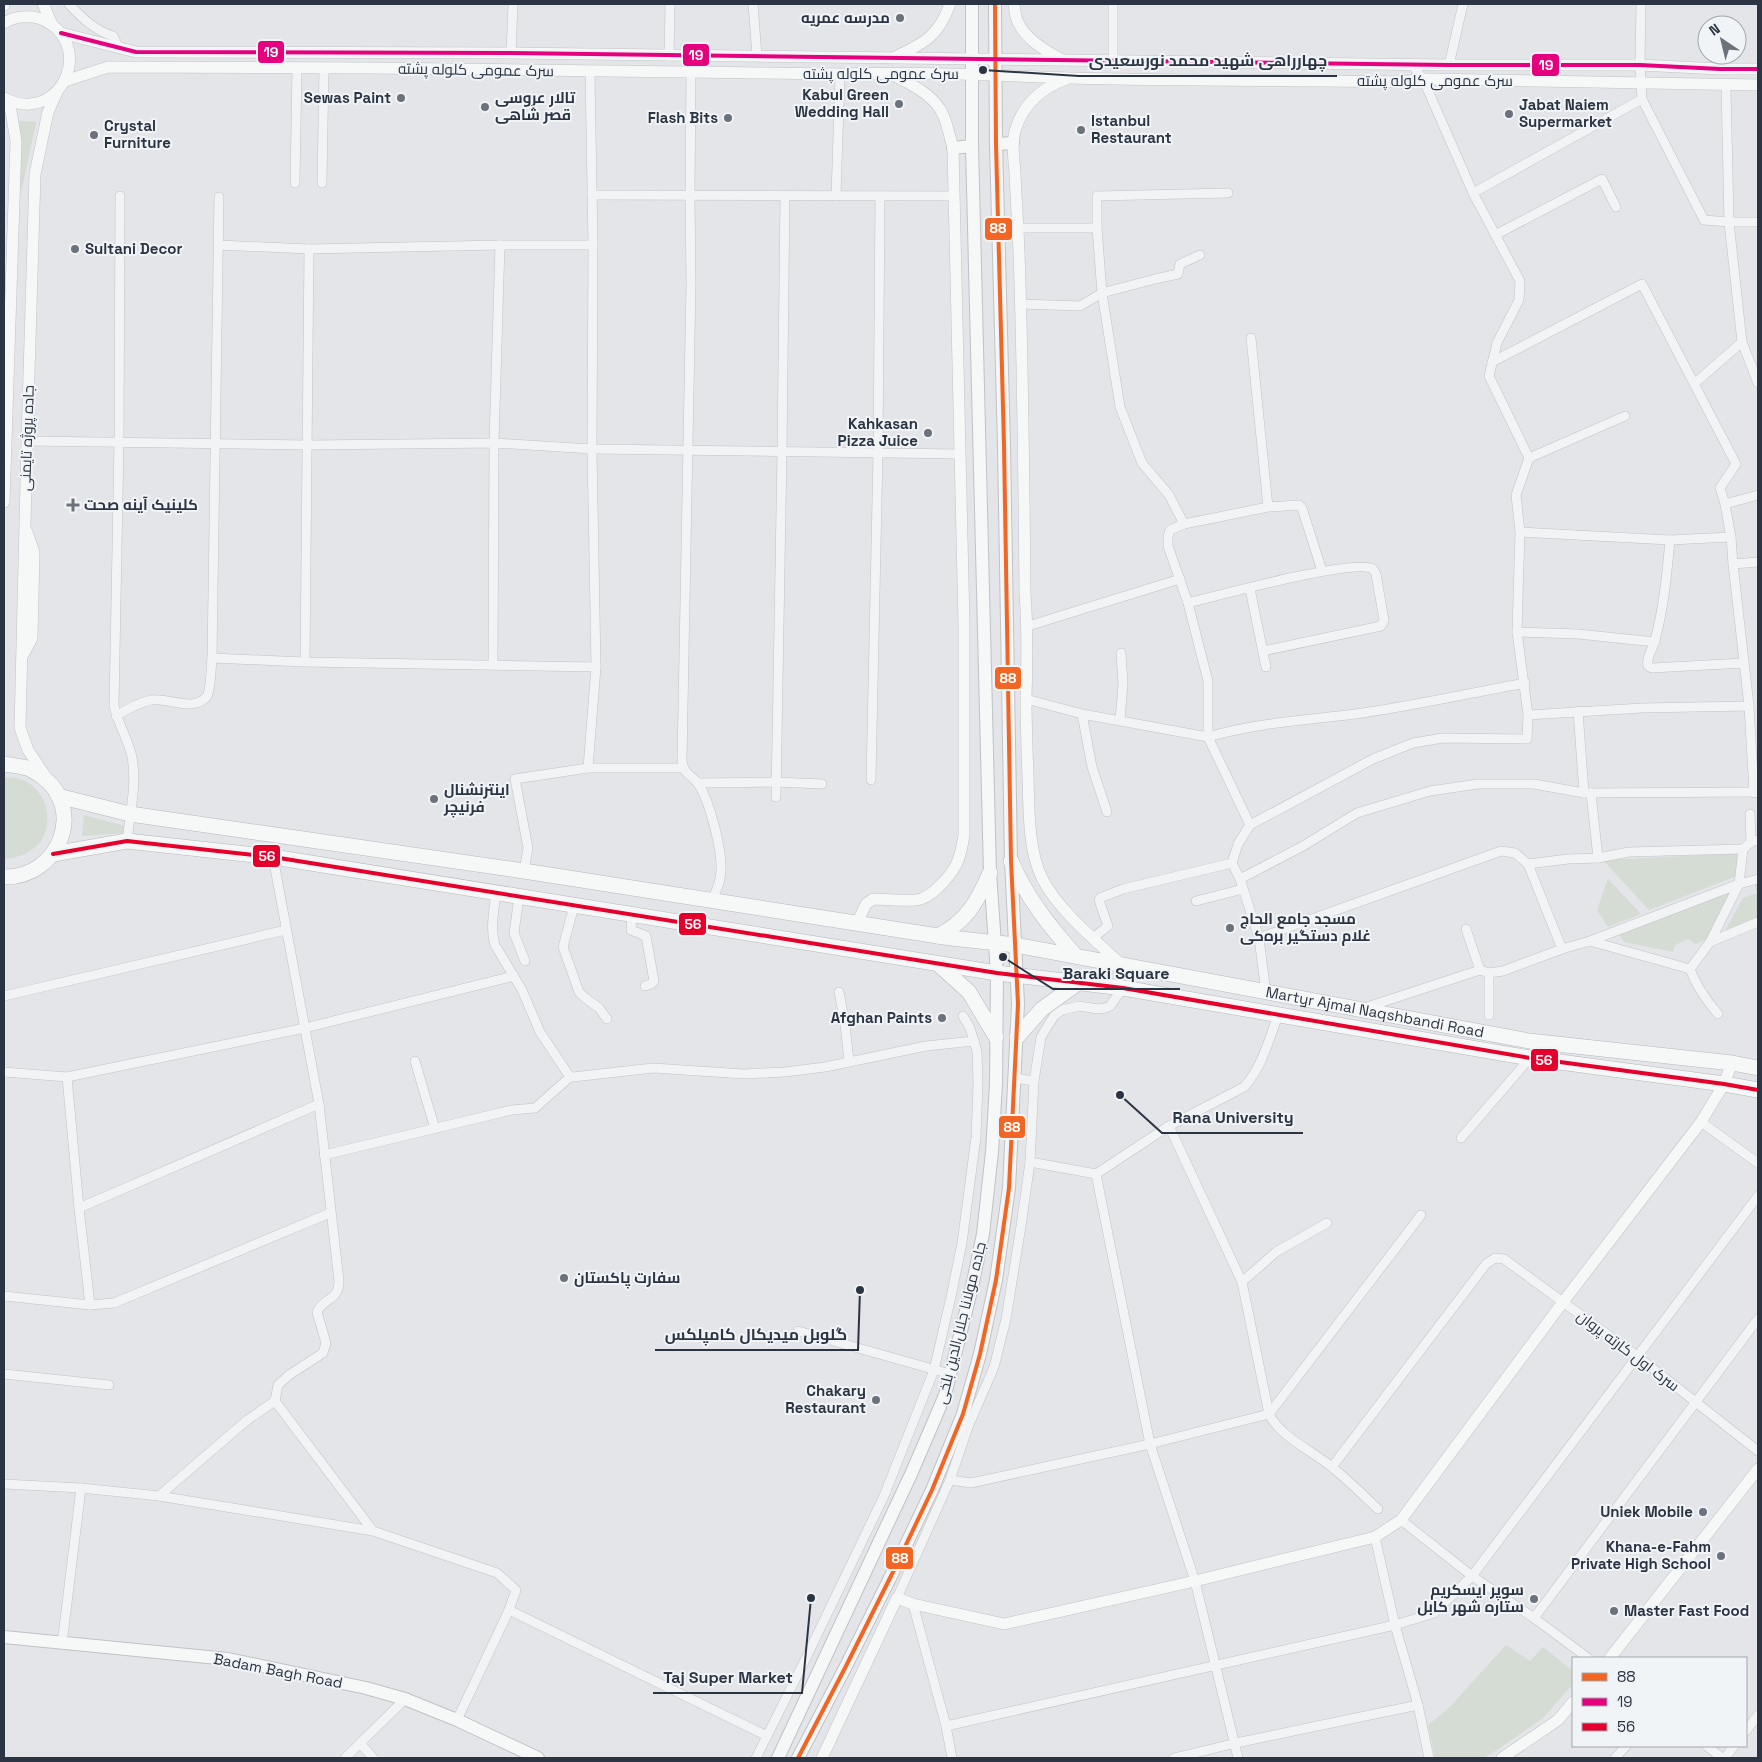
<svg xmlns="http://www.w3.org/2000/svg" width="1762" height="1762" font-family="'Space Grotesk',Cairo,sans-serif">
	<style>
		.green { fill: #d4dcd4 }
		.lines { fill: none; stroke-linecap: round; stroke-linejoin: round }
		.street-casing { stroke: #c1c3c6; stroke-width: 10 }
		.secondary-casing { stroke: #c1c3c6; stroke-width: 12 }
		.primary-casing { stroke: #c0c2c6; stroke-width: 14 }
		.highway-casing { stroke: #b6b8bd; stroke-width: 16 }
		.street { stroke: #f2f3f5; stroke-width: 9 }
		.secondary { stroke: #f6f7f7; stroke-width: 11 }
		.primary { stroke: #f6f7f7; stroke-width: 12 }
		.highway { stroke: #f6f7f7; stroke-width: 15 }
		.bus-1-casing { stroke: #f1f4f7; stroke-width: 8 }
		.bus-2-casing { stroke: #f1f4f7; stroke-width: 8 }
		.bus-3-casing { stroke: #f1f4f7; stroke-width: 8 }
		.bus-1 { stroke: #f26522; stroke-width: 4 }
		.bus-2 { stroke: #e5007d; stroke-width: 4 }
		.bus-3 { stroke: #e4002b; stroke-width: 4 }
		.poi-dot { fill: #6b727c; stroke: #f1f4f7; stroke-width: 2 }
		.labels { text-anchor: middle; stroke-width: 4; stroke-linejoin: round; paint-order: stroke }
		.poi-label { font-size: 15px; font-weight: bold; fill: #2a3442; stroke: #f1f4f7; text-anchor: end }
		.street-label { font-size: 15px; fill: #2a3442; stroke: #f1f4f7 }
		.leader { fill: none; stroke: #2a3442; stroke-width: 2 }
		.callout-dot { fill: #2a3442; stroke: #f1f4f7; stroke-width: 2 }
		.callout-label { font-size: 16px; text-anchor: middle; font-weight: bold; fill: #2a3442; stroke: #f1f4f7; stroke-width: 4; stroke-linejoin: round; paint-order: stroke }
		.line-badge { stroke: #f1f4f7; stroke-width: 2 }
		.badge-label { font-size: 14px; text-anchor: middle; font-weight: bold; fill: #fff }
	</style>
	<rect width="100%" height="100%" fill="#e3e5e8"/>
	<g class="green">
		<path d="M 18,121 L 36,122 L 21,193 Z"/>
		<path d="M 4,778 C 52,771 71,854 4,859 Z"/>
		<path d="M 84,815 L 125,826 L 125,833 L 82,836 Z"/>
		<path d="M 1741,853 L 1739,875 L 1649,910 L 1603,860 Z"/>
		<path d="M 1608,879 L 1641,914 L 1608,927 L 1597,910 Z"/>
		<path d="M 1758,884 L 1758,920 L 1724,933 L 1743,898 L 1757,893 L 1755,885 Z"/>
		<path d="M 1736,890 L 1709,938 L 1696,944 L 1688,939 L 1675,945 L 1673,952 L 1624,942 L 1619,934 Z"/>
		<path d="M 1506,1645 L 1530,1661 L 1543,1647 L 1573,1671 L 1573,1684 L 1542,1719 L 1491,1754 L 1481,1758 L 1435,1758 L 1428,1725 L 1448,1709 Z"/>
	</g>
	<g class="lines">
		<g class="street-casing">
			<g id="street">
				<path d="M 69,4 C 82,18 94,30 113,36 L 119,48"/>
				<path d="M 753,4 L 757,56"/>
				<path d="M 1641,4 L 1640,65 L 1642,99 L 1704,220 L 1729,222 L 1758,222"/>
				<path d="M 511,53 L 513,4"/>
				<path d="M 669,56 L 670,4"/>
				<path d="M 1113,62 L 1113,4"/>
				<path d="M 1449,65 L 1463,4"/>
				<path d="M 691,73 L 690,195 L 691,284 L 682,760 C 683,775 692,774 699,785 C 710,803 725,857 720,878 C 719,886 715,893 712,900"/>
				<path d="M 295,183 L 297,68"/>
				<path d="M 322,183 L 324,68"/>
				<path d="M 1473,193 L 1642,99"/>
				<path d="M 592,195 L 954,196"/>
				<path d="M 120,196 L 119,443 L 114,706 C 118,724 128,739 132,757 C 137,784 130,813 127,841"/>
				<path d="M 836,196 L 840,74"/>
				<path d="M 1018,228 L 1097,228"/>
				<path d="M 1495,235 L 1602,179 L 1616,207"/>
				<path d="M 218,245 L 309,249 L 500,245 L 593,245"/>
				<path d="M 1020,304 L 1080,306 L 1102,293 L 1155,279 L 1178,274 L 1180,264 L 1200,255"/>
				<path d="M 1251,338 L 1268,507"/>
				<path d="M 1742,342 L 1758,383"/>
				<path d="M 1492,362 L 1642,284 L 1736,464 L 1720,488 L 1725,504 L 1731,537 L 1733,564 L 1749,706 L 1754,793"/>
				<path d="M 1695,383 L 1742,342 L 1729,222 L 1726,85"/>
				<path d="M 27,441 L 308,445 L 494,443 L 592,449 L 960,454"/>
				<path d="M 1529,458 L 1625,416"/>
				<path d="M 1725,504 L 1758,495"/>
				<path d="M 1184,524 L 1169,495 L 1142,463 L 1120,407 L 1102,293 L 1097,228 L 1097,196 L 1228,193"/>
				<path d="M 1520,532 L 1670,540 L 1731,537"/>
				<path d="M 1670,540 C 1667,573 1664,607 1655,640 C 1653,649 1646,657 1648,666 L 1652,668 L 1744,663"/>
				<path d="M 1733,564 L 1758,562"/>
				<path d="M 1250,589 L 1266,667"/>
				<path d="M 1188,603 C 1217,596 1354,558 1373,569 L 1376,574 L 1384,620 L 1381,626 L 1263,651"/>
				<path d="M 1028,626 L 1180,579"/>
				<path d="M 1517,632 L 1578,634 L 1655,642"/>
				<path d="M 212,658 L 305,662 L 596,667"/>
				<path d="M 305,662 L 309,249"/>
				<path d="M 493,665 L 494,443 L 500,245"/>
				<path d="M 1026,699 L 1082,714 L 1208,737 C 1259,722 1311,720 1363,713 C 1417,705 1471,693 1525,683"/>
				<path d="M 1578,711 L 1584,793"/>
				<path d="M 1082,714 L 1092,767 L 1107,812"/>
				<path d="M 1528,715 L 1642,708 L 1749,706"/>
				<path d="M 116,716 C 127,709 138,703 151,700 C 168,697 194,713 207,696 C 211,690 211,667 212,658 L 219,197"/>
				<path d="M 1120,720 L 1123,684 L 1121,653"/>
				<path d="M 588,768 L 596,667 L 592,449 L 593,245 L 590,72"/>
				<path d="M 871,780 L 878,453 L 880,196"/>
				<path d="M 698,783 L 776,782 L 822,784"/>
				<path d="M 1591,793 L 1598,858"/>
				<path d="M 776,797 L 782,452 L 785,196"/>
				<path d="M 1750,814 L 1751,842"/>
				<path d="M 1250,825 L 1373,759 L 1413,743 L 1443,738 L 1527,739 L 1528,715 L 1517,632 L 1520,532 L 1516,495 L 1529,458 L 1489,376 L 1497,343 L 1519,300 L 1520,281 L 1473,193 L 1423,79 L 1412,65"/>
				<path d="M 273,857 L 319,1104 L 339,1281 C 339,1301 324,1297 317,1312 L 326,1343 L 323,1353 L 289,1375 L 278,1385 L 275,1401 L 373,1531 L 497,1573 L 516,1590 L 509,1610 L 457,1720"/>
				<path d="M 1528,864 L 1562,949"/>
				<path d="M 524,871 L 528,848 L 515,779 L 588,768 L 683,768"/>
				<path d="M 1240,879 L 1303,846 L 1357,813 L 1430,791 L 1478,784 L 1534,784 L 1584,793 L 1758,792"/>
				<path d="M 496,893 C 494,910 490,929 495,945 L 522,990 L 540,1032 L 570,1077"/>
				<path d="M 519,897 L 514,933 L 525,961"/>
				<path d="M 1196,901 L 1243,889"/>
				<path d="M 574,906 L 563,947 L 579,992 L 584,997 L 599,1008 L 607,1019"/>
				<path d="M 632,915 L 631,930 L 646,936 L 654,981 L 651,984 L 645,986"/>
				<path d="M 1466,929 L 1480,970"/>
				<path d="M 1093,938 L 1108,926 L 1099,900 L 1100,898 L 1123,889 L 1232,863"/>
				<path d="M 1259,938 L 1501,851 L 1515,853 L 1528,864 L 1568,859 L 1598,858 L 1629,852 L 1743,849 L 1751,842 L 1758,840"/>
				<path d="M 1590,941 L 1690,969"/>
				<path d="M 1710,942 L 1758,922"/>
				<path d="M 1690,969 L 1710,942 L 1739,884 L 1743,849"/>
				<path d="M 1690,969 C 1696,986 1706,1000 1718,1014"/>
				<path d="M 1489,973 L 1489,1015"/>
				<path d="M 839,992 L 845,1024 L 849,1062"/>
				<path d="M 1266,993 L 1259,938 L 1240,879 L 1232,863 L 1238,844 L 1250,825 L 1208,737 L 1208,681 L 1188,603 L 1168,546 L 1168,536 L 1170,530 L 1184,524 L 1268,507 L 1299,505 L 1302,508 L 1322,571"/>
				<path d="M 4,996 L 286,930"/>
				<path d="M 1364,1008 L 1480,970 L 1489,973 L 1503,971 L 1562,949 L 1590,941 L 1739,884 L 1758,879"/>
				<path d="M 415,1061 L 435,1129"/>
				<path d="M 4,1072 L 67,1077 L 305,1028 L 514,976"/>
				<path d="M 67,1077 L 79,1208 L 90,1305"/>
				<path d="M 1014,1078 L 1034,1081"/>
				<path d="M 1701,1122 L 1758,1163"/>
				<path d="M 1169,1126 L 1242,1282 L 1269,1414 C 1280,1437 1313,1451 1333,1468 C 1349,1481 1363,1495 1378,1509"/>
				<path d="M 1461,1138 L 1530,1058"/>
				<path d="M 324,1155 L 495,1114 L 512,1110 L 535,1108 L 570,1077 L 573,1077 L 653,1068 L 744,1074 L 785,1072 L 825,1067 L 926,1046 L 974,1041"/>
				<path d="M 1030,1162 L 1096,1174 L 1169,1126 L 1244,1087 C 1262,1067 1269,1040 1278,1015"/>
				<path d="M 1096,1174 L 1150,1444 L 1195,1581 L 1238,1758"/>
				<path d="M 79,1208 L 319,1104"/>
				<path d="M 1242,1282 L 1276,1252 L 1327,1223"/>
				<path d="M 4,1296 L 90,1305 L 114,1303 L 330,1213"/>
				<path d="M 798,1331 L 950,1374"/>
				<path d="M 4,1374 L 109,1385"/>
				<path d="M 1332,1467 L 1486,1264 L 1495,1258 L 1504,1259 L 1637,1356 L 1758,1451"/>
				<path d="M 950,1480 L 971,1483 L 1150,1444 L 1269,1414 L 1421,1215"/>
				<path d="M 4,1484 L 81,1488 L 159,1496 L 373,1531"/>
				<path d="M 159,1496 L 246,1421 L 275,1401"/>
				<path d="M 1401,1520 L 1472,1576 L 1534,1618 L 1588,1658"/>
				<path d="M 1375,1537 L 1395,1625 L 1418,1705 L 1429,1758"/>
				<path d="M 897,1598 L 950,1480 L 968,1427 L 994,1367 L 1006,1319 L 1021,1226 L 1030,1162 L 1034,1081 L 1041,1037 L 1054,1016 L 1062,1010 L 1079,1006 L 1098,1009 L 1105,1008 L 1110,1006 L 1123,988"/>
				<path d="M 913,1604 L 946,1726 L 952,1758"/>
				<path d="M 509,1610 L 767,1736"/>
				<path d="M 1534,1618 L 1758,1319"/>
				<path d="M 62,1644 L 81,1488"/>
				<path d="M 946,1726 L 1395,1625 L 1434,1613 L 1472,1576 L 1758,1196"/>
				<path d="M 1746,1731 L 1758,1715"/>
				<path d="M 360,1743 L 373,1758"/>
				<path d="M 1707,1746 L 1722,1758"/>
				<path d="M 345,1758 L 405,1699"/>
				<path d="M 756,1758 L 804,1662 L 884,1496 L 934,1370 L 951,1297 L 962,1243 L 976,1137 L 978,1083 L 977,1051 L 970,1028 L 963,1016"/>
				<path d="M 1174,1758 L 1236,1743 L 1418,1705"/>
				<path d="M 1615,1758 L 1626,1746"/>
				<path d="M 1725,1758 L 1734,1746"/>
			</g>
		</g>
		<g class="secondary-casing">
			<g id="secondary">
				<path d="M 43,4 L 52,24"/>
				<path d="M 1014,4 C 1015,9 1015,15 1017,20 C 1025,39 1044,50 1061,59"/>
				<path d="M 4,5 L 4,4"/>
				<path d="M 4,23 C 13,17 23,16 33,17 C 42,18 50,23 57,29 C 83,55 66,101 30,104 C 20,105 12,102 4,98"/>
				<path d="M 61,33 L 136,52 L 511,53 L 1449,65 L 1640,65 L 1720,69 L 1758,69"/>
				<path d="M 897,56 C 925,43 939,35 950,4"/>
				<path d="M 1066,79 C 1042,88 1024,103 1016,128 C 1011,142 1014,158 1015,173 C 1016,199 1018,226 1019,252 C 1023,366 1024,480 1025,594 C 1028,629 1027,662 1026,697 C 1026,724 1027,750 1028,777 C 1029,808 1028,850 1042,878 C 1057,909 1097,942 1122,965"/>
				<path d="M 65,81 L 108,67 L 373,68 L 840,74 C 917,72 994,75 1071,78 C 1181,81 1291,80 1400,82 L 1423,79 L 1758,85"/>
				<path d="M 4,101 L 11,111 L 16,141 L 4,502"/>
				<path d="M 23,655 L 32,638 L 34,552 L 27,532"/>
				<path d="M 46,777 L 28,750 L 20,728 L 27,441 L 35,174 L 48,112 L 57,92"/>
				<path d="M 857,923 L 866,904 L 873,899 C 887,899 902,901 916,900 C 930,899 949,878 956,865 C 961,856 962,846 964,835 L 964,624 L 953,148 C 950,138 948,127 944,117 C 936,95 910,84 891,74"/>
				<path d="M 1610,1658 L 1758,1469"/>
				<path d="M 822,1758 L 897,1598 L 913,1604 L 1004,1624 L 1195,1581 L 1375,1537 L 1401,1520 L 1563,1302 L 1701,1122 L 1724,1084 L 1732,1063"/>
				<path d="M 1502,1758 L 1558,1720 L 1573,1702"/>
			</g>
		</g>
		<g class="primary-casing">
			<g id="primary">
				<path d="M 996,144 L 1013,143"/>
				<path d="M 953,148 L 972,146"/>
				<path d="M 4,1637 L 228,1659 L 366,1688 L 405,1699 L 457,1720 L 538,1758"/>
				<path d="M 778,1758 L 912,1472 L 945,1395 L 972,1287 L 983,1234 L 992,1152 L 996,1084 L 997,973 L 990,873 L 972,146 L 972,4"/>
				<path d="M 798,1758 L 845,1668 L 893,1572 L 932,1490 L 963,1414 L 980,1354 L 996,1280 L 1009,1188 L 1018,1004 L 1011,861 L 1004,445 L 996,144 L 995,4"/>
			</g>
		</g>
		<g class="highway-casing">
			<g id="highway">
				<path d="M 4,764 C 11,765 19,766 27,768 C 31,769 36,773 40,775 C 87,807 60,878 4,877"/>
				<path id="s1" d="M 58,796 L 130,814 L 524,871 L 951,938 L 1016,945 L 1529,1041 L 1732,1063 L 1758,1068"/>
				<path d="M 53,854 L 127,841 L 273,857 L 997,973 L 1123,988 L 1530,1058 L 1724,1084 L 1758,1090"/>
				<path d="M 1011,861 C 1026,897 1050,927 1076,956"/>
				<path d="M 938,936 C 967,921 977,902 990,873"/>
				<path d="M 938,964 L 969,992 L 996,1037"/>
				<path d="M 1017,1037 L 1042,1009 L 1078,983"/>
			</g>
		</g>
		<use href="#street" class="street"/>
		<use href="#secondary" class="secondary"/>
		<use href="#primary" class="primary"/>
		<use href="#highway" class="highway"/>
		<g class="bus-1-casing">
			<path id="bus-1" d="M 798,1758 L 845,1668 L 893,1572 L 932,1490 L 963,1414 L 980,1354 L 996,1280 L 1009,1188 L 1018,1004 L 1011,861 L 1004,445 L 996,144 L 995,4"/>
		</g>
		<g class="bus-2-casing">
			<path id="bus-2" d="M 61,33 L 136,52 L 511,53 L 1449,65 L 1640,65 L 1720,69 L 1758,69"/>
		</g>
		<g class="bus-3-casing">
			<path id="bus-3" d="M 53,854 L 127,841 L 273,857 L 997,973 L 1123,988 L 1530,1058 L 1724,1084 L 1758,1090"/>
		</g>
		<use href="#bus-1" class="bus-1"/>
		<use href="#bus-2" class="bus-2"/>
		<use href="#bus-3" class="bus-3"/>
	</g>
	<g class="poi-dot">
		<circle cx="900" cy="18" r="5"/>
		<circle cx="401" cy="98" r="5"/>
		<circle cx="899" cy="104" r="5"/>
		<circle cx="485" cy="107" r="5"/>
		<circle cx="1509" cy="114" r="5"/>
		<circle cx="728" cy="118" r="5"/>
		<circle cx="1081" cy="130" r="5"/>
		<circle cx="94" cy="135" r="5"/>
		<circle cx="75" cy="249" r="5"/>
		<circle cx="928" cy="433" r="5"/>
		<path d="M70.5 497.5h5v5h5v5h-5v5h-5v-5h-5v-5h5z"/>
		<circle cx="434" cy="799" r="5"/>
		<circle cx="1230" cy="928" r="5"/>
		<circle cx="942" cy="1018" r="5"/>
		<circle cx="564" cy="1278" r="5"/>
		<circle cx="876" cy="1400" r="5"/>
		<circle cx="1703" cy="1512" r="5"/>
		<circle cx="1721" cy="1556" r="5"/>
		<circle cx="1534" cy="1599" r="5"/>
		<circle cx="1614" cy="1611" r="5"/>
	</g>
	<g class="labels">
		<g class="poi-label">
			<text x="890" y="23">مدرسه عمریه</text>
			<text x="889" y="100">Kabul Green<tspan x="889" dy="17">Wedding Hall</tspan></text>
			<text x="391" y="103">Sewas Paint</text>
			<text x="495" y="103" text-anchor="start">تالار عروسی<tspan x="495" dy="17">قصر شاهی</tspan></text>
			<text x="1519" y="110" text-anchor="start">Jabat Naiem<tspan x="1519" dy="17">Supermarket</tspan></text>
			<text x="718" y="123">Flash Bits</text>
			<text x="1091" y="126" text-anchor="start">Istanbul<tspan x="1091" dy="17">Restaurant</tspan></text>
			<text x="104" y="131" text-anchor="start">Crystal<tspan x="104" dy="17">Furniture</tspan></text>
			<text x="85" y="254" text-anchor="start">Sultani Decor</text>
			<text x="918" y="429">Kahkasan<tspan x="918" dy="17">Pizza Juice</tspan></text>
			<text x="84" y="510" text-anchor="start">کلینیک آینه صحت</text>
			<text x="444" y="795" text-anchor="start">اینترنشنال<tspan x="444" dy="17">فرنیچر</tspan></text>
			<text x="1240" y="924" text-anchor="start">مسجد جامع الحاج<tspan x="1240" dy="17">غلام دستگیر بره‌کی</tspan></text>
			<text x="932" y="1023">Afghan Paints</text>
			<text x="574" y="1283" text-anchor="start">سفارت پاکستان</text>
			<text x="866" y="1396">Chakary<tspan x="866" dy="17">Restaurant</tspan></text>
			<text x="1693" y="1517">Uniek Mobile</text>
			<text x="1711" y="1552">Khana-e-Fahm<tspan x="1711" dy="17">Private High School</tspan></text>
			<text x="1524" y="1595">سوپر ایسکریم<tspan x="1524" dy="17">ستاره شهر کابل</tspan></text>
			<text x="1624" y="1616" text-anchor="start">Master Fast Food</text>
		</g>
		<g class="street-label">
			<text transform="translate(476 70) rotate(1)" y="5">سرک عمومی کلوله پشته</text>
			<text x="881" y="79">سرک عمومی کلوله پشته</text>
			<text x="1435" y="86">سرک عمومی کلوله پشته</text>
			<text transform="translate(27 438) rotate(-88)" y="5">جاده پروژه تایمنی</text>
			<text dy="5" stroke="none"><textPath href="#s1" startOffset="1335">Martyr Ajmal Naqshbandi Road</textPath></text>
			<text transform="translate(961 1323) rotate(-76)" y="5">جاده مولانا جلال‌الدین بلخی</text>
			<text transform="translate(1628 1351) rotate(37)" y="5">سرک اول کارته پروان</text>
			<text transform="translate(278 1671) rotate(11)" y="5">Badam Bagh Road</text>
		</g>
	</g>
	<path class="leader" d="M983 70L1079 76H1337M1003 957L1053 989H1180M1120 1095L1162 1133H1303M860 1290L858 1350H655M811 1598L802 1693H653"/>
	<g class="callout-dot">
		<circle cx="983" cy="70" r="5"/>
		<circle cx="1003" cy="957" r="5"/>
		<circle cx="1120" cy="1095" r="5"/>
		<circle cx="860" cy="1290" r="5"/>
		<circle cx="811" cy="1598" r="5"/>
	</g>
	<g class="callout-label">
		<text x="1208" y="66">چهارراهی شهید محمد نورسعیدی</text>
		<text x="1116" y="979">Baraki Square</text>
		<text x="1233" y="1123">Rana University</text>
		<text x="756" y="1340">گلوبل میدیکال کامپلکس</text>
		<text x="728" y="1683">Taj Super Market</text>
	</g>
	<g class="line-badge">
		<rect x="257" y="40" width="28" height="24" rx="5" fill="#e5007d"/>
		<rect x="682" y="43" width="28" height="24" rx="5" fill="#e5007d"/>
		<rect x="1531" y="53" width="29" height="24" rx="5" fill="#e5007d"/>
		<rect x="984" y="217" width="29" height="24" rx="5" fill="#f26522"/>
		<rect x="994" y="666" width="28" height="24" rx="5" fill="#f26522"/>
		<rect x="252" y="844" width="29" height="24" rx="5" fill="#e4002b"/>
		<rect x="678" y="912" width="29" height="24" rx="5" fill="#e4002b"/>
		<rect x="1530" y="1048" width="29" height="24" rx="5" fill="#e4002b"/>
		<rect x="998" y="1115" width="28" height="24" rx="5" fill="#f26522"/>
		<rect x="885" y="1546" width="29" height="24" rx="5" fill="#f26522"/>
	</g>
	<g class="badge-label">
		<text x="271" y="57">19</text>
		<text x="696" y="60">19</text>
		<text x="1546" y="70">19</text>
		<text x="998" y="233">88</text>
		<text x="1008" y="683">88</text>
		<text x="267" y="861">56</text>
		<text x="693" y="929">56</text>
		<text x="1544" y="1065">56</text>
		<text x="1012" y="1132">88</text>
		<text x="900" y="1563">88</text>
	</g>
	<rect width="1762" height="1762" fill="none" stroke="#2a3442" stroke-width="10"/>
	<rect x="1572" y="1657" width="175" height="90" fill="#f1f4f7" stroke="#a1a7af"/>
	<rect x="1582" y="1673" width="25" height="8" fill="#f26522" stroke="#a1a7af"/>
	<text x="1617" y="1682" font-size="15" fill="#2a3442">88</text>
	<rect x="1582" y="1698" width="25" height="8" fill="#e5007d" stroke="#a1a7af"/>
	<text x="1617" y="1707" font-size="15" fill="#2a3442">19</text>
	<rect x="1582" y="1723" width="25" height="8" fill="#e4002b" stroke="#a1a7af"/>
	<text x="1617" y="1732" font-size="15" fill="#2a3442">56</text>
	<g transform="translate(1722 40) rotate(325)"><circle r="24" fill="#f1f4f7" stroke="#a1a7af"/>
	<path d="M0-4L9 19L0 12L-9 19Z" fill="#6b727c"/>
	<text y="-8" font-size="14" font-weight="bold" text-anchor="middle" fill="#2a3442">N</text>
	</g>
</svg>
